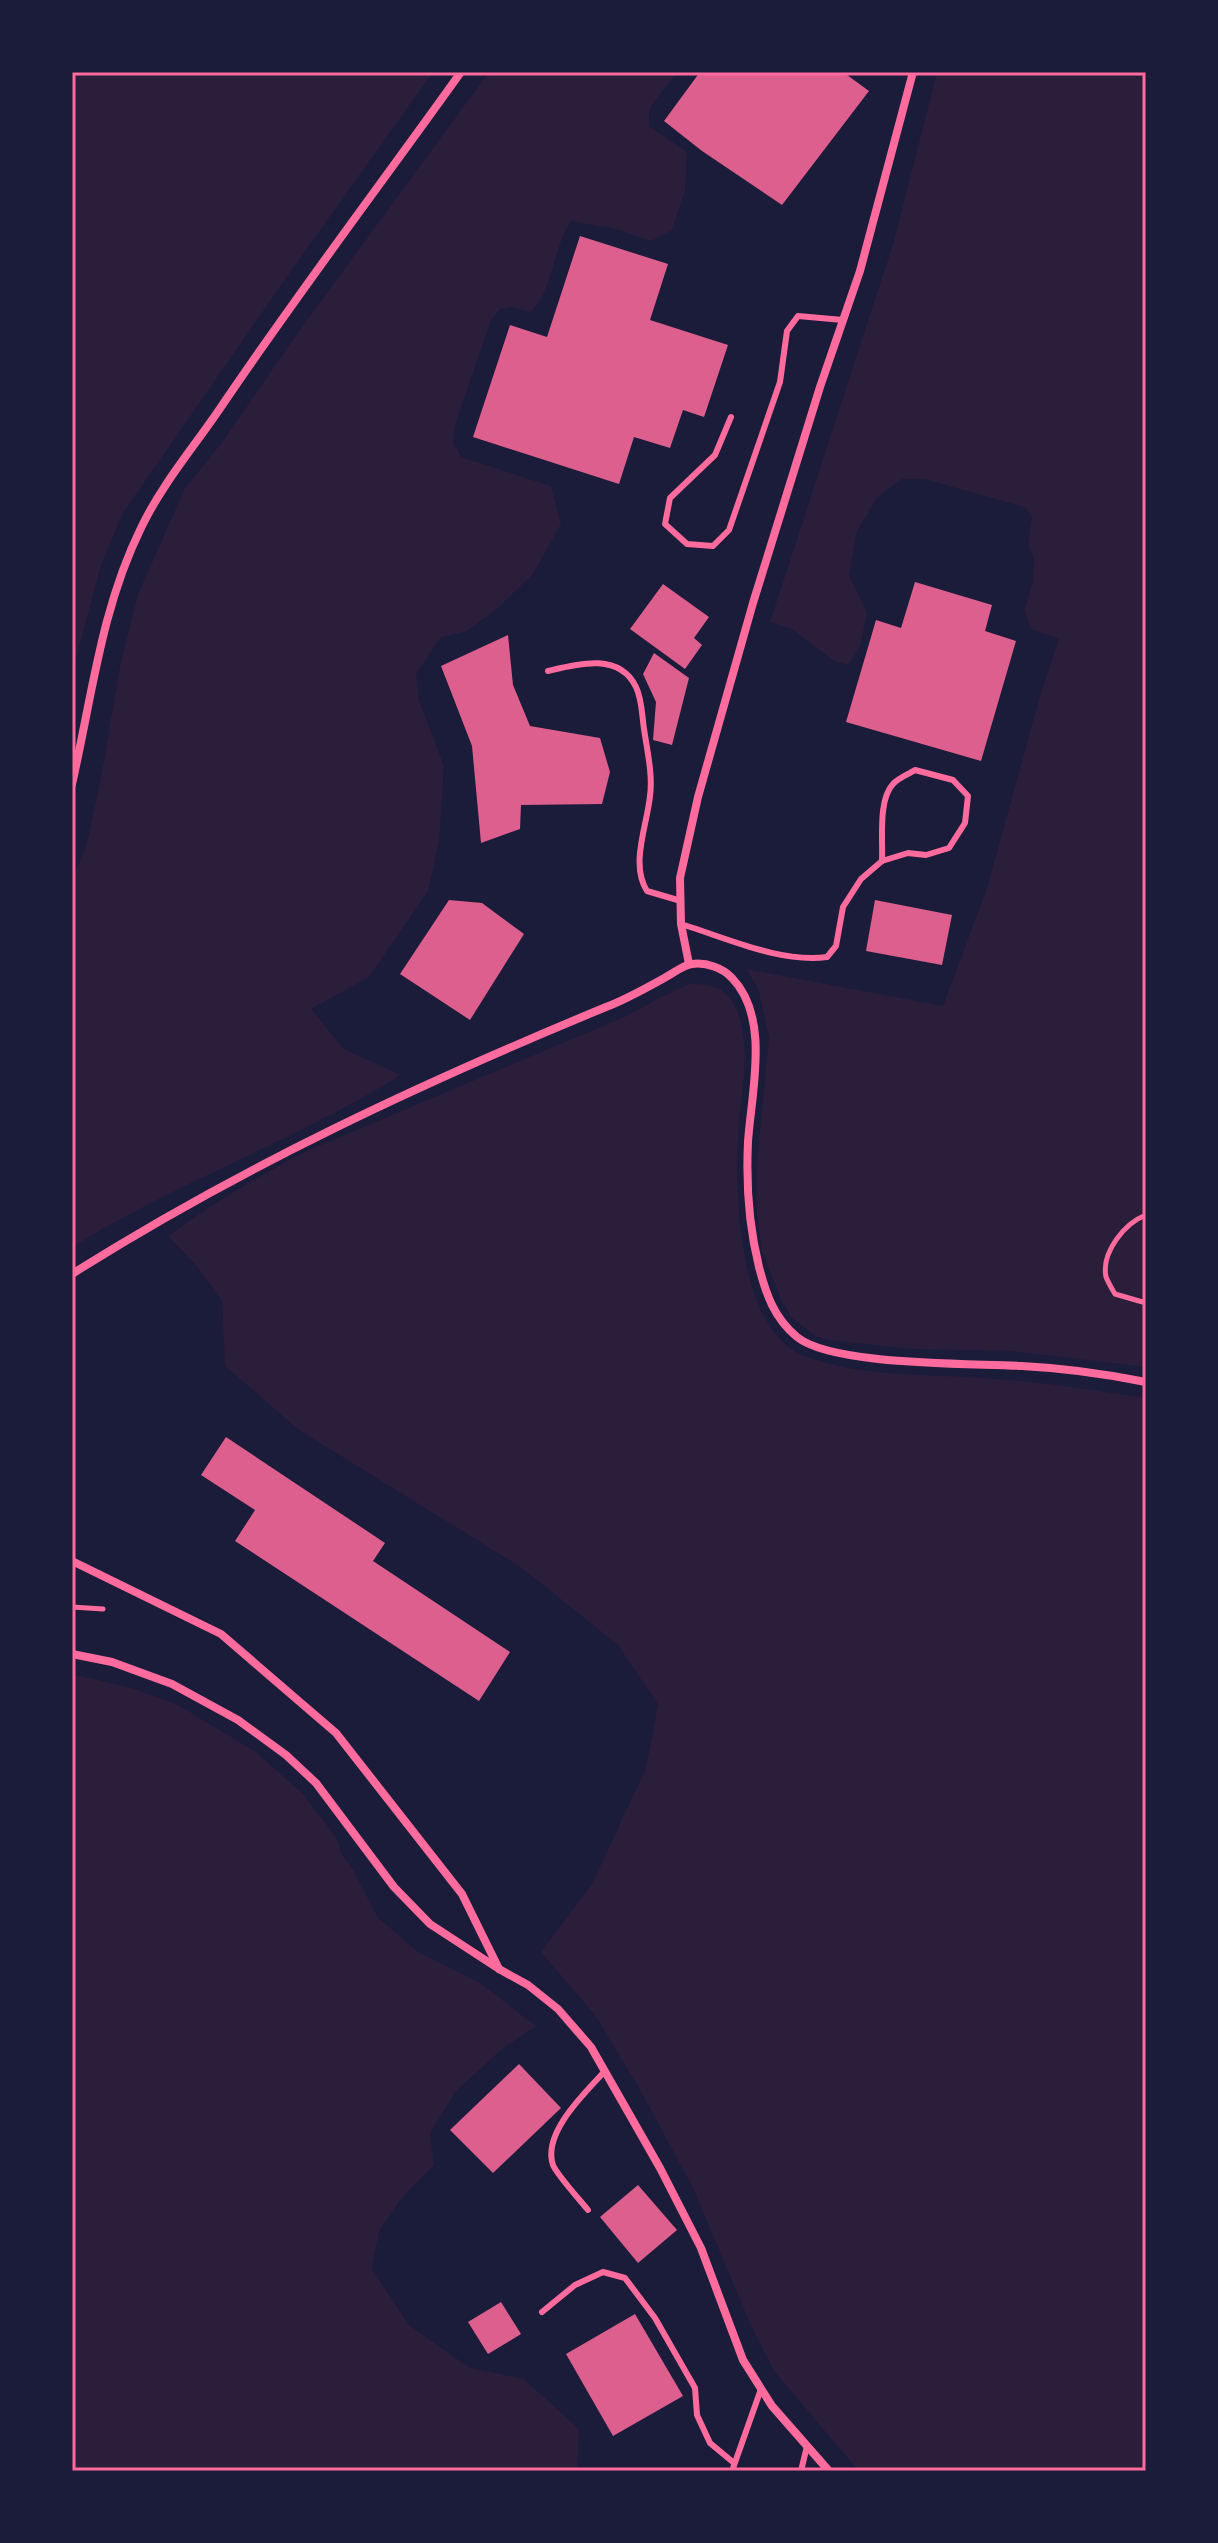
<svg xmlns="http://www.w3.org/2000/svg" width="1218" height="2543" font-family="Lato,sans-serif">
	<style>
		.green { fill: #2a1e3b }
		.building { fill: #dd5f8e }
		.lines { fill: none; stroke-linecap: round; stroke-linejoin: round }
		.path { stroke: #ff6b9d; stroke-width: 5 }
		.service { stroke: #ff6b9d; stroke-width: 6 }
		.minor { stroke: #ff6b9d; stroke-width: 8 }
		.neatline { fill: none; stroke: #ff6b9d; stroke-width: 3 }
	</style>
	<rect width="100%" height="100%" fill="#1b1b3a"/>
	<g class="green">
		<path d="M 72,72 L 433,72 L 286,278 L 123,513 L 101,565 L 72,674 Z"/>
		<path d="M 489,72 L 677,72 L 649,109 L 649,126 L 687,152 L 685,191 L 672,230 L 651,241 L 616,229 L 571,221 C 553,248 554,288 531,312 L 511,307 L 500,309 L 491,320 L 456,422 L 453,442 L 461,457 L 551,486 L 561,524 L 533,574 L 497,609 L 467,631 L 440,638 L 416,674 L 419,700 L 444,766 L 439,842 L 428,891 L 369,977 L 311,1009 L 344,1049 L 401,1075 C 295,1141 177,1182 72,1247 L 72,879 L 86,847 L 101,778 L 120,666 L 138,594 L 185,488 L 221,444 L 299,331 Z"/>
		<path d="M 937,72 L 1146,72 L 1146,1367 L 1012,1351 L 911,1349 L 829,1340 L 815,1336 L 792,1318 L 781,1300 L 762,1251 L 757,1216 L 756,1172 L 769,1037 L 758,988 L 746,969 L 943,1006 L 987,888 L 1040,696 L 1059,639 L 1031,629 L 1024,611 L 1033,581 L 1034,557 L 1028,544 L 1032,517 L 1024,507 L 924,479 L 902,479 L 877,498 L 857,531 L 849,575 L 867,613 L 860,647 L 848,665 L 834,661 L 792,629 L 770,622 L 894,241 Z"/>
		<path d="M 689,984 C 707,984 721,985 732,1001 C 755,1038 740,1098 738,1139 C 735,1187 740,1269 762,1312 C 770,1328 782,1344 797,1353 C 804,1357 813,1359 820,1361 C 873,1377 928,1374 983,1378 C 1038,1381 1092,1390 1146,1398 L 1146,2471 L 859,2471 L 774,2371 L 751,2326 L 694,2190 L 639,2088 L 595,2015 L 541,1952 L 592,1884 L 646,1768 L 658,1704 L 618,1645 L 522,1568 L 299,1430 L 225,1366 L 222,1301 L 196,1265 L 168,1236 C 213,1203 260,1175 309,1150 L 629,1015 L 657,999 Z"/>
		<path d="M 72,1674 L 135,1689 L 178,1705 L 256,1752 L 303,1794 L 336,1837 L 342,1855 L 354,1871 L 378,1918 L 418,1952 L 480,1983 L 536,2026 L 502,2049 L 456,2091 L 430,2133 L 434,2165 L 401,2199 L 379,2231 L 372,2269 L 409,2325 L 470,2368 L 524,2379 L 579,2429 L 577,2471 L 72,2471 Z"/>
	</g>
	<g class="building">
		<path d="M 700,72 L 843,72 L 869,91 L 782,205 L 702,151 L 664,121 Z"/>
		<path d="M 580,236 L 668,264 L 650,320 L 728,345 L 704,417 L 683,410 L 670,448 L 634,437 L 619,484 L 473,437 L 510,325 L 547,337 Z"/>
		<path d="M 915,582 L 992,605 L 985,631 L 1016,641 L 981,761 L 846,722 L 876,620 L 901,628 Z"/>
		<path d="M 663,584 L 709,617 L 694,638 L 702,645 L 685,669 L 630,629 Z"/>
		<path d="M 508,635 L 513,685 L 530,726 L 600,738 L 610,772 L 602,804 L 521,805 L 520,829 L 481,843 L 472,746 L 441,666 Z"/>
		<path d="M 654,653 L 689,678 L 672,745 L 653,740 L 656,702 L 643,674 Z"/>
		<path d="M 449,900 L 482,903 L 524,934 L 470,1020 L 400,974 Z"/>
		<path d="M 875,900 L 952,915 L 942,965 L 866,951 Z"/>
		<path d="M 226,1437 L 385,1543 L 373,1561 L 510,1652 L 479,1701 L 235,1541 L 255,1510 L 201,1475 Z"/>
		<path d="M 519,2064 L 561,2108 L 493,2173 L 450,2130 Z"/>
		<path d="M 638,2185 L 677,2230 L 638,2263 L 600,2217 Z"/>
		<path d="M 501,2302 L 521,2334 L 488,2354 L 468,2322 Z"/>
		<path d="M 635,2314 L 683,2396 L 613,2436 L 566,2354 Z"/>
	</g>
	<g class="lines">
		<g class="path">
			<path d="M 1146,1215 C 1125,1223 1101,1252 1106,1277 C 1108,1282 1112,1289 1115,1294 L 1146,1303"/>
			<path d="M 72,1607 L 103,1609"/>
		</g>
		<g class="service">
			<path d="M 731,417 L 715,455 L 670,498 L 665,524 L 687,544 L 713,546 L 729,530 L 780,382 L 787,331 L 798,316 L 843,320"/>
			<path d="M 548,671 C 577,664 619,652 636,687 C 642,699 642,716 644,729 C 647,750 653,775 650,796 C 647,826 630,864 647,891 L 681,901"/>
			<path d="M 681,924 C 727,938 779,963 827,957 L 836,946 L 843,907 L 861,879 L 882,861 L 908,853 L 926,855 L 949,848 L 965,823 L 968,796 L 953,780 L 915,770 C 909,774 898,778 893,784 C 878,800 883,839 882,861"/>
			<path d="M 588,2210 C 580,2200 557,2175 553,2165 C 542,2133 585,2093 605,2071"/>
			<path d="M 542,2312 L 575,2285 L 603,2272 L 625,2278 L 655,2318 L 695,2388 L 697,2415 L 710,2443 L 734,2463"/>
			<path d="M 732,2471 L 761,2389"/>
			<path d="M 801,2471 L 807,2446"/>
		</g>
		<g class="minor">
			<path d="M 72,784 C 92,697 101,609 141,528 C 162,484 194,447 221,407 C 298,293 381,184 461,72"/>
			<path d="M 689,964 L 681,924 L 680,878 L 698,797 L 753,603 L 820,387 L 860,271 L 913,72"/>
			<path d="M 72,1274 C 241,1167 422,1083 606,1007 C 627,999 646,988 666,977 C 674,973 683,965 692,964 C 706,962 723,968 732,978 C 771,1018 751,1094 748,1142 C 746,1184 749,1227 759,1267 C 766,1294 774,1318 797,1337 C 833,1366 971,1363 1022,1366 C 1062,1368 1106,1374 1146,1382"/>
			<path d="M 72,1561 L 221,1634 L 336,1733 L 462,1894 L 499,1969"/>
			<path d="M 72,1654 L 112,1662 L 172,1684 L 238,1720 L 286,1755 L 316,1783 L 394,1887 L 430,1924 L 499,1969 L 528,1985 L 558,2009 L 591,2047 L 660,2168 L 701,2248 L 743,2360 L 772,2406 L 829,2471"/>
		</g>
	</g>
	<rect width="1218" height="2543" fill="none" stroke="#1b1b3a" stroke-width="148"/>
	<rect x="74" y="74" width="1070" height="2395" class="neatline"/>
</svg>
